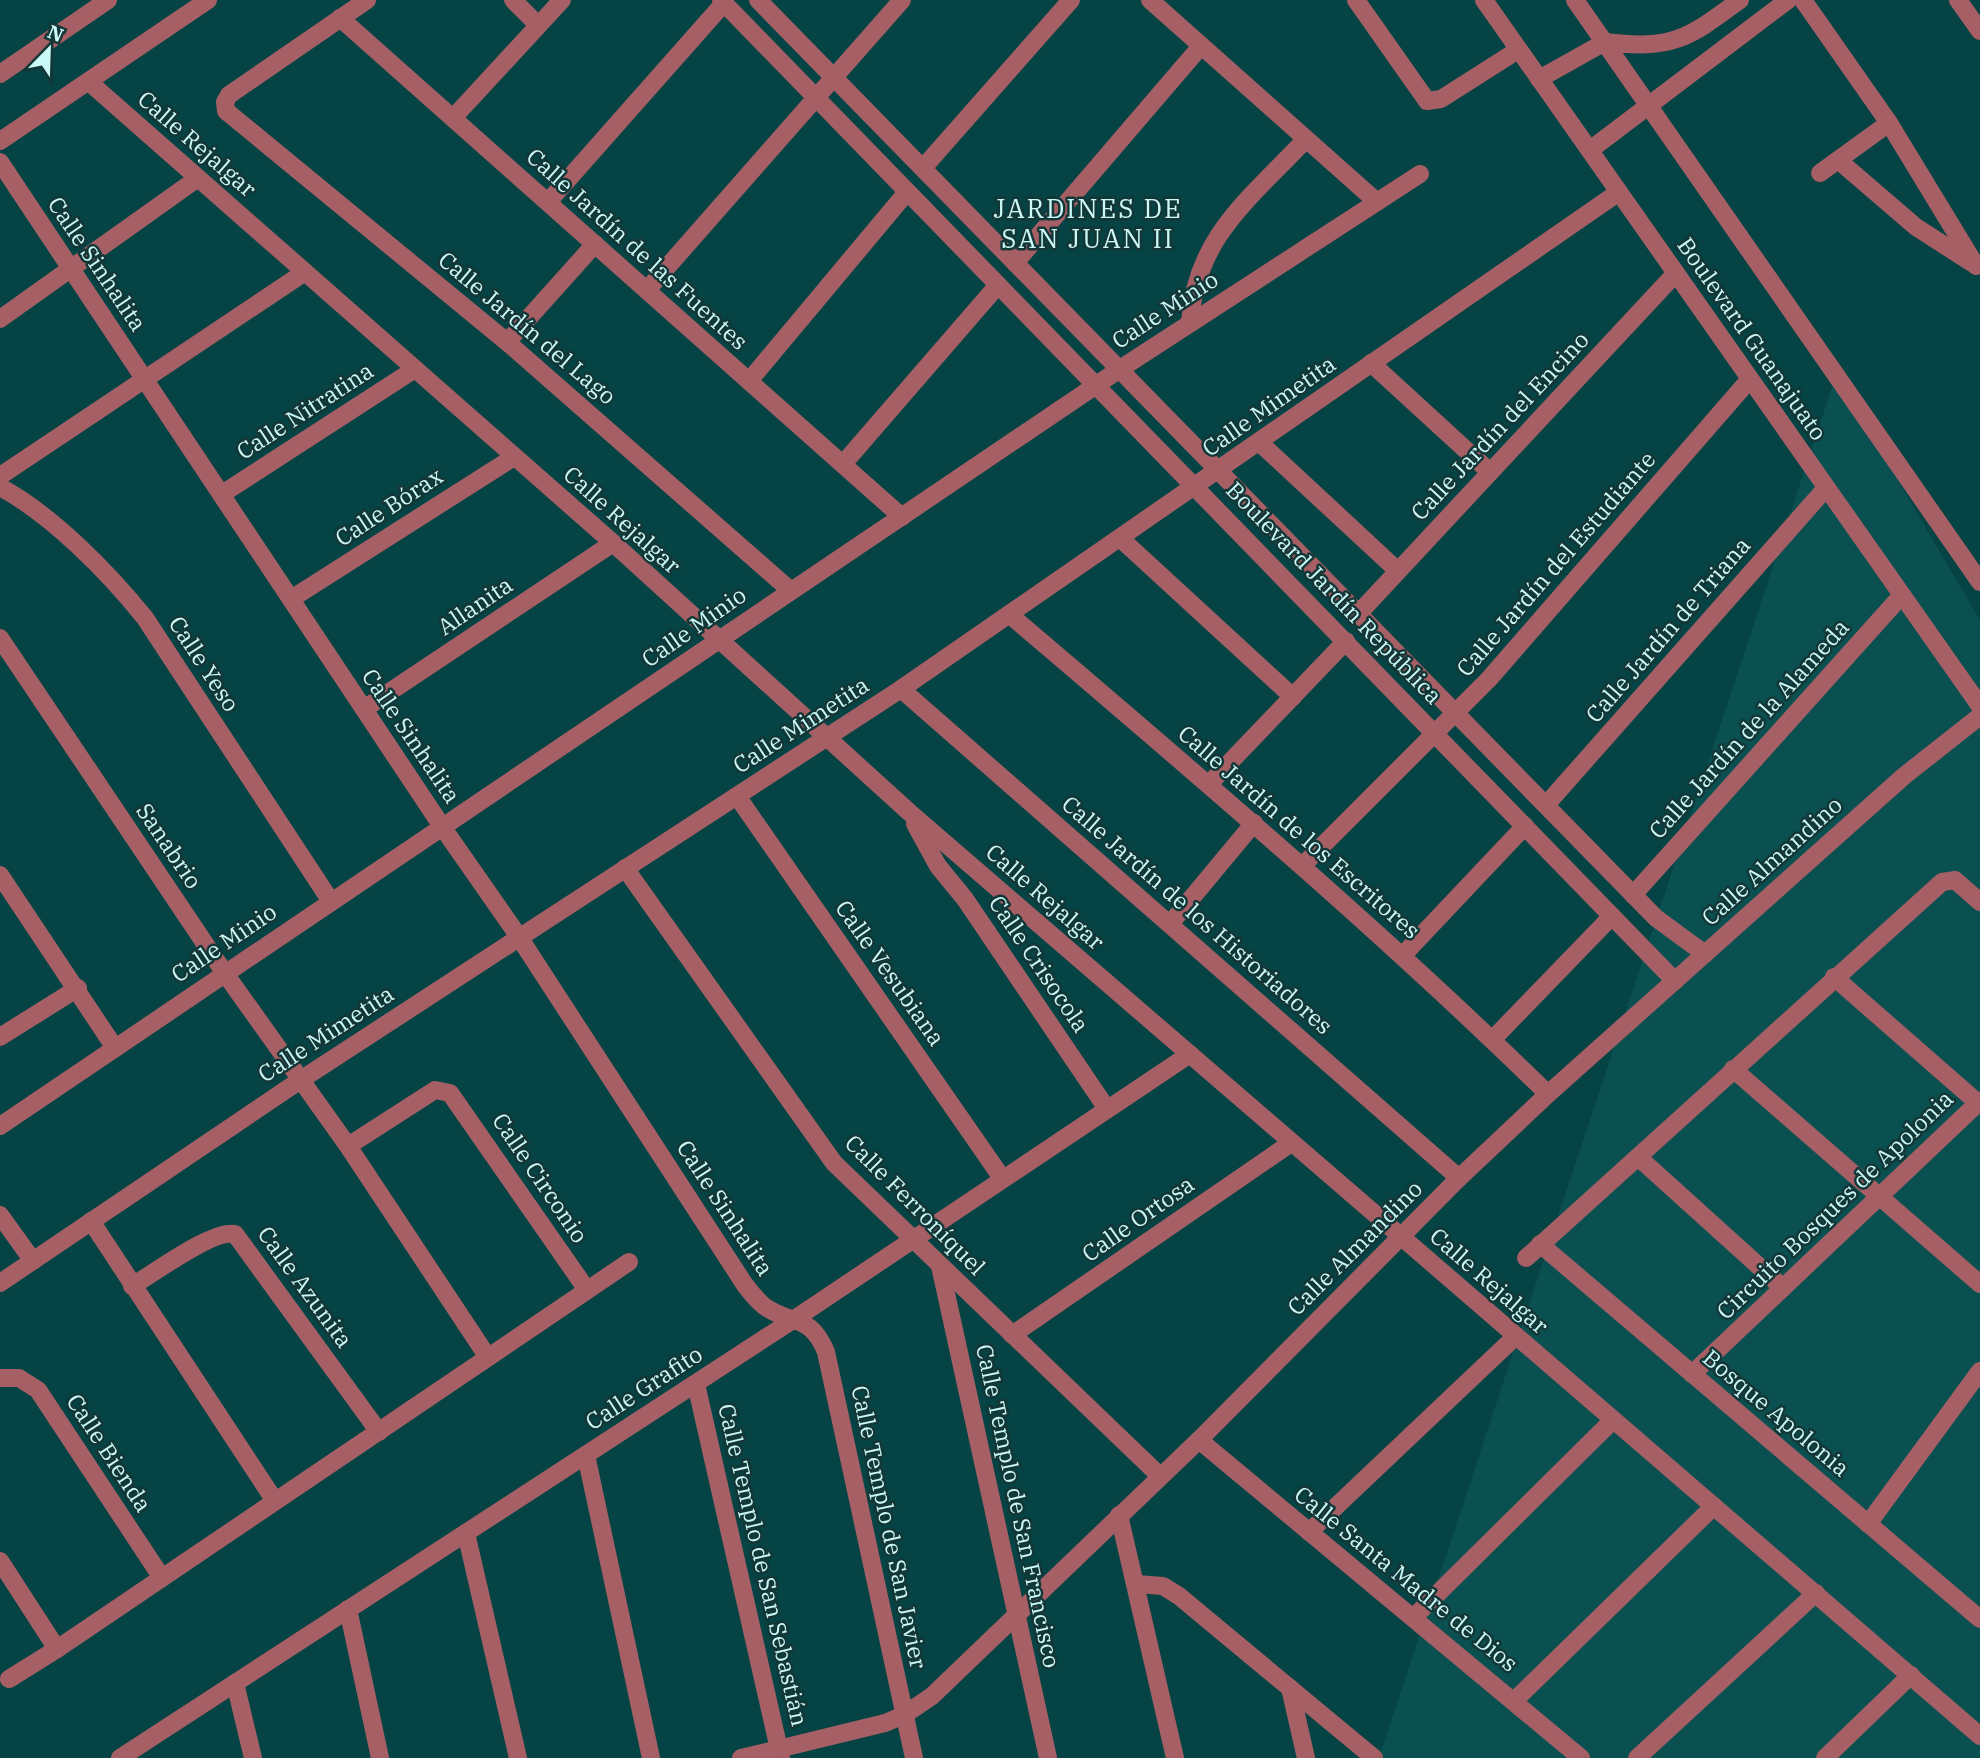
<svg xmlns="http://www.w3.org/2000/svg" width="1980" height="1758" font-family="'IBM Plex Serif',serif">
	<style>
		.built { fill: #0a5051 }
		.lines { fill: none; stroke-linecap: round; stroke-linejoin: round }
		.minor { stroke: #a65f64; stroke-width: 18 }
		.labels { text-anchor: middle; stroke-width: 5; stroke-linejoin: round; paint-order: stroke }
		.street-label { font-size: 23px; fill: #caf9f8; stroke: #153636 }
		.quarter-label { font-size: 26px; letter-spacing: 2px; fill: #caf9f8; stroke: #153636 }
	</style>
	<rect width="100%" height="100%" fill="#054344"/>
	<path class="built" d="M 1836,375 L 1980,620 L 1980,1758 L 1379,1758 Z"/>
	<g class="lines">
		<g class="minor">
			<path d="M 367,0 L 229,95 L 225,102 L 226,111 L 507,342 L 790,590"/>
			<path d="M 513,0 L 538,25"/>
			<path d="M 721,0 L 1675,981"/>
			<path d="M 758,0 L 1656,918 L 1705,954"/>
			<path d="M 1150,0 L 1377,202"/>
			<path d="M 1356,0 L 1427,101 L 1441,99 L 1518,50"/>
			<path d="M 1484,0 L 1980,706"/>
			<path d="M 1575,0 L 1980,582"/>
			<path d="M 1803,0 L 1889,123 L 1976,266"/>
			<path d="M 1958,0 L 1980,31"/>
			<path d="M 340,18 L 902,517"/>
			<path d="M 1605,42 C 1673,50 1687,39 1740,0"/>
			<path d="M 0,74 L 108,0"/>
			<path d="M 1539,79 L 1605,42"/>
			<path d="M 89,82 L 613,543 L 909,812 L 1980,1736"/>
			<path d="M 453,118 L 562,0"/>
			<path d="M 0,141 L 208,0"/>
			<path d="M 1590,150 L 1788,0"/>
			<path d="M 1838,160 L 1916,227 L 1972,263"/>
			<path d="M 0,162 L 443,828 L 519,937 L 745,1285 C 751,1293 757,1300 764,1306 C 792,1326 810,1313 826,1352 L 914,1758"/>
			<path d="M 923,168 L 1071,0"/>
			<path d="M 1820,173 L 1889,123"/>
			<path d="M 548,202 L 724,3"/>
			<path d="M 1015,263 L 1201,46"/>
			<path d="M 647,290 L 902,0"/>
			<path d="M 0,319 L 198,178"/>
			<path d="M 1190,323 C 1195,237 1251,198 1306,139"/>
			<path d="M 507,342 L 595,244"/>
			<path d="M 1371,363 L 1490,472"/>
			<path d="M 749,381 L 907,192"/>
			<path d="M 1260,443 L 1398,571"/>
			<path d="M 843,464 L 998,285"/>
			<path d="M 0,476 L 305,272"/>
			<path d="M 0,487 C 52,515 108,572 145,618 L 330,900"/>
			<path d="M 222,494 L 415,369"/>
			<path d="M 1121,539 L 1293,697"/>
			<path d="M 291,599 L 514,457"/>
			<path d="M 1359,613 L 1676,273"/>
			<path d="M 1010,615 C 1194,772 1375,925 1548,1094"/>
			<path d="M 0,638 L 224,972 L 348,1146 L 487,1356"/>
			<path d="M 901,689 L 1459,1178"/>
			<path d="M 364,709 L 613,543"/>
			<path d="M 1209,784 L 1346,641"/>
			<path d="M 737,796 L 1002,1178"/>
			<path d="M 1546,805 L 1826,488"/>
			<path d="M 915,824 L 938,866 L 965,899 L 1107,1109"/>
			<path d="M 1303,865 L 1489,679 L 1750,379"/>
			<path d="M 625,868 L 834,1163 L 1160,1476"/>
			<path d="M 0,875 L 115,1048"/>
			<path d="M 1633,895 L 1902,595"/>
			<path d="M 1170,924 L 1254,823"/>
			<path d="M 1403,955 L 1525,826"/>
			<path d="M 1834,977 L 1978,1103"/>
			<path d="M 0,1037 L 78,988"/>
			<path d="M 1492,1040 L 1612,916"/>
			<path d="M 1733,1069 L 1980,1284"/>
			<path d="M 0,1126 L 1120,369 L 1420,174"/>
			<path d="M 348,1146 L 435,1090 L 450,1093 L 587,1290"/>
			<path d="M 1638,1157 L 1783,1288"/>
			<path d="M 0,1215 L 33,1261"/>
			<path d="M 91,1221 L 275,1501"/>
			<path d="M 1540,1244 L 1980,1619"/>
			<path d="M 1526,1258 L 1942,882 L 1955,880 L 1980,902"/>
			<path d="M 940,1266 L 1048,1758"/>
			<path d="M 0,1283 L 299,1081 L 901,689 L 1619,192"/>
			<path d="M 132,1286 C 153,1274 213,1229 235,1234 L 379,1432"/>
			<path d="M 1012,1335 L 1291,1143"/>
			<path d="M 1692,1374 L 1980,1101"/>
			<path d="M 0,1378 L 19,1378 L 38,1390 L 162,1578"/>
			<path d="M 696,1384 L 781,1758"/>
			<path d="M 1199,1440 L 1581,1758"/>
			<path d="M 586,1455 L 651,1758"/>
			<path d="M 1119,1515 L 1175,1758"/>
			<path d="M 1868,1524 L 1980,1371"/>
			<path d="M 1309,1532 L 1516,1336"/>
			<path d="M 466,1533 L 518,1758"/>
			<path d="M 0,1561 L 57,1649"/>
			<path d="M 1137,1584 L 1163,1586 L 1179,1596 L 1374,1758"/>
			<path d="M 348,1609 L 380,1758"/>
			<path d="M 1414,1617 L 1613,1420"/>
			<path d="M 9,1679 L 57,1649 L 629,1262"/>
			<path d="M 235,1683 L 253,1758"/>
			<path d="M 1290,1688 L 1306,1758"/>
			<path d="M 1515,1700 L 1714,1506"/>
			<path d="M 120,1758 L 796,1318 L 1190,1054"/>
			<path d="M 741,1758 L 885,1723 L 904,1715 L 932,1696 L 1199,1440 L 1459,1178 L 1548,1094 L 1904,776 L 1980,716"/>
			<path d="M 1637,1758 L 1816,1593"/>
			<path d="M 1825,1758 L 1911,1675"/>
		</g>
	</g>
	<g class="labels">
		<g class="street-label">
			<text transform="translate(197 144) rotate(41)" y="8">Calle Rejalgar</text>
			<text transform="translate(637 249) rotate(42)" y="8">Calle Jardín de las Fuentes</text>
			<text transform="translate(97 264) rotate(56)" y="8">Calle Sinhalita</text>
			<text transform="translate(1165 310) rotate(-33)" y="8">Calle Minio</text>
			<text transform="translate(527 328) rotate(40)" y="8">Calle Jardín del Lago</text>
			<text transform="translate(1752 339) rotate(55)" y="8">Boulevard Guanajuato</text>
			<text transform="translate(1269 406) rotate(-35)" y="8">Calle Mimetita</text>
			<text transform="translate(305 411) rotate(-33)" y="8">Calle Nitratina</text>
			<text transform="translate(1500 426) rotate(-47)" y="8">Calle Jardín del Encino</text>
			<text transform="translate(389 507) rotate(-33)" y="8">Calle Bórax</text>
			<text transform="translate(622 520) rotate(42)" y="8">Calle Rejalgar</text>
			<text transform="translate(1556 564) rotate(-49)" y="8">Calle Jardín del Estudiante</text>
			<text transform="translate(1334 593) rotate(46)" y="8">Boulevard Jardín República</text>
			<text transform="translate(475 606) rotate(-34)" y="8">Allanita</text>
			<text transform="translate(694 627) rotate(-35)" y="8">Calle Minio</text>
			<text transform="translate(1668 630) rotate(-49)" y="8">Calle Jardín de Triana</text>
			<text transform="translate(204 664) rotate(57)" y="8">Calle Yeso</text>
			<text transform="translate(801 725) rotate(-33)" y="8">Calle Mimetita</text>
			<text transform="translate(1749 729) rotate(-48)" y="8">Calle Jardín de la Alameda</text>
			<text transform="translate(411 736) rotate(56)" y="8">Calle Sinhalita</text>
			<text transform="translate(1299 832) rotate(41)" y="8">Calle Jardín de los Escritores</text>
			<text transform="translate(169 846) rotate(56)" y="8">Sanabrio</text>
			<text transform="translate(1772 861) rotate(-42)" y="8">Calle Almandino</text>
			<text transform="translate(1045 897) rotate(41)" y="8">Calle Rejalgar</text>
			<text transform="translate(1197 915) rotate(41)" y="8">Calle Jardín de los Historiadores</text>
			<text transform="translate(224 943) rotate(-34)" y="8">Calle Minio</text>
			<text transform="translate(1039 964) rotate(56)" y="8">Calle Crisocola</text>
			<text transform="translate(890 973) rotate(55)" y="8">Calle Vesubiana</text>
			<text transform="translate(326 1034) rotate(-33)" y="8">Calle Mimetita</text>
			<text transform="translate(540 1178) rotate(56)" y="8">Calle Circonio</text>
			<text transform="translate(915 1205) rotate(45)" y="8">Calle Ferroníquel</text>
			<text transform="translate(1835 1205) rotate(-44)" y="8">Circuito Bosques de Apolonia</text>
			<text transform="translate(725 1208) rotate(57)" y="8">Calle Sinhalita</text>
			<text transform="translate(1138 1219) rotate(-35)" y="8">Calle Ortosa</text>
			<text transform="translate(1355 1248) rotate(-45)" y="8">Calle Almandino</text>
			<text transform="translate(1489 1281) rotate(41)" y="8">Calle Rejalgar</text>
			<text transform="translate(305 1287) rotate(54)" y="8">Calle Azunita</text>
			<text transform="translate(644 1388) rotate(-33)" y="8">Calle Grafito</text>
			<text transform="translate(1776 1413) rotate(40)" y="8">Bosque Apolonia</text>
			<text transform="translate(109 1453) rotate(57)" y="8">Calle Bienda</text>
			<text transform="translate(1018 1506) rotate(78)" y="8">Calle Templo de San Francisco</text>
			<text transform="translate(889 1527) rotate(78)" y="8">Calle Templo de San Javier</text>
			<text transform="translate(763 1565) rotate(77)" y="8">Calle Templo de San Sebastián</text>
			<text transform="translate(1406 1579) rotate(39)" y="8">Calle Santa Madre de Dios</text>
		</g>
		<g class="quarter-label">
			<text x="1088" y="218">JARDINES DE<tspan x="1088" dy="30">SAN JUAN II</tspan></text>
		</g>
	</g>
	<g transform="translate(49 49) rotate(23)" stroke="#153636" stroke-width="5" paint-order="stroke">
	<path d="M0-5L12 26L0 18L-12 26Z" fill="#caf9f8"/>
	<text y="-10" font-size="19" font-weight="bold" text-anchor="middle" fill="#caf9f8">N</text>
	</g>
</svg>
